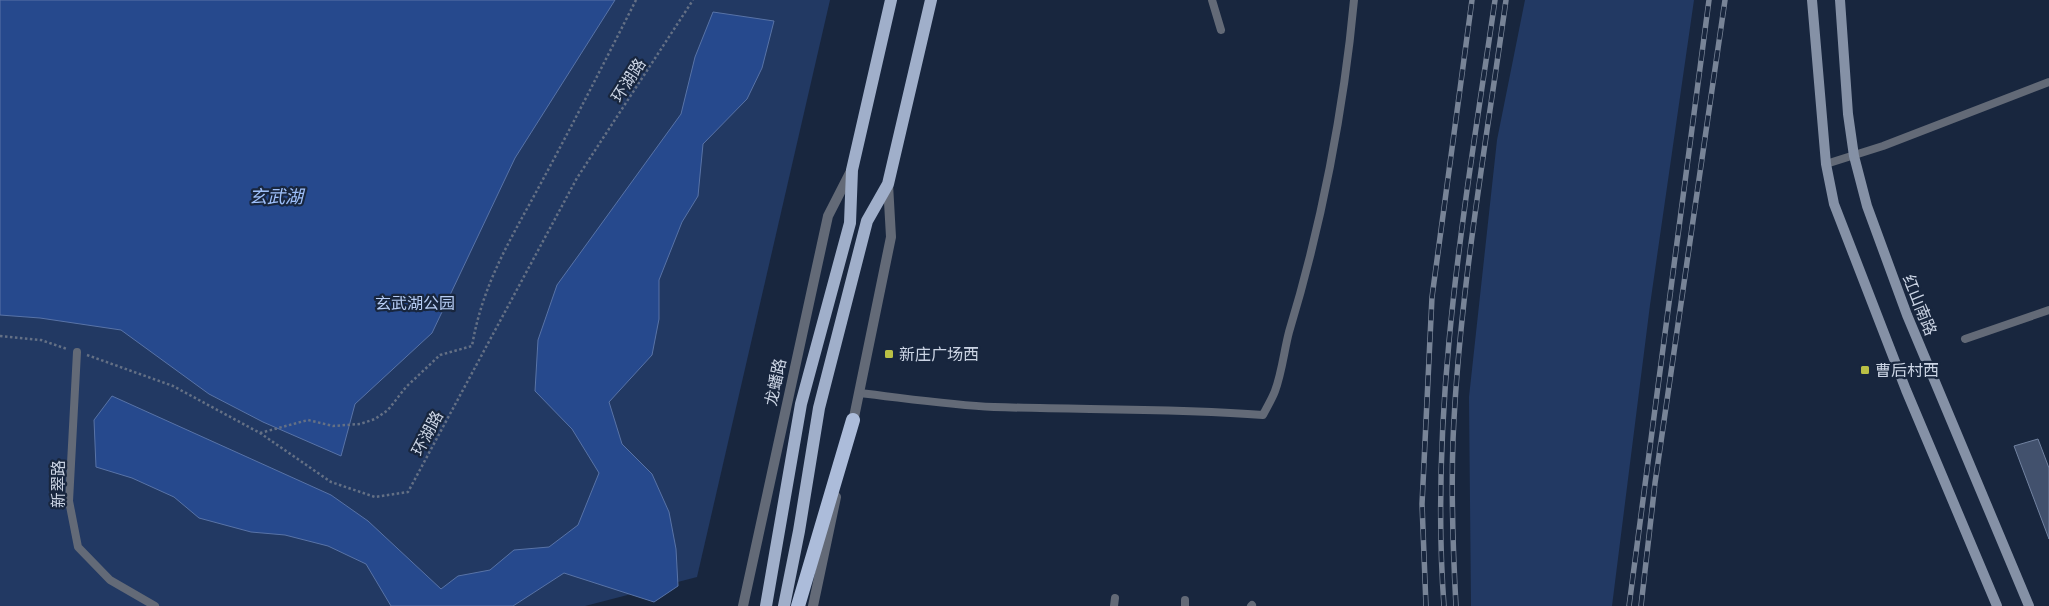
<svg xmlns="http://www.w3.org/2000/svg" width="2049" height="606" font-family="Rubik,'Noto Sans SC',sans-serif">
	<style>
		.green { fill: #223963 }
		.water { fill: #26498d; stroke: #5873a7 }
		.building { fill: #42516d; stroke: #7283a1 }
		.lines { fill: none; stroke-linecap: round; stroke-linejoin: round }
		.path { stroke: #647085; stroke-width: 2.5; stroke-dasharray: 2.5 2.5; stroke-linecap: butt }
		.service { stroke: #636a77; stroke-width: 8 }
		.tertiary { stroke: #636a77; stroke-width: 10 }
		.secondary { stroke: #8591a6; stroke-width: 10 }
		.primary { stroke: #a0afca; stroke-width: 12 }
		.trunk { stroke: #acbcda; stroke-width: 14 }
		.rail-casing { stroke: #788497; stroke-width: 5.5 }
		.rail { stroke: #18263e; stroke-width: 4; stroke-dasharray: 11; stroke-linecap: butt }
		.poi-dot { fill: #bac045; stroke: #18263e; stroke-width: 2 }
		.labels { text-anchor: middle; stroke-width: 4.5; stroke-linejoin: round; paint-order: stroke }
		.street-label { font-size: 16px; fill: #cbd4e4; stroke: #18263e }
		.park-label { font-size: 16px; fill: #b7cdf4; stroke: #18263e }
		.poi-label { font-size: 16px; fill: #cbd4e4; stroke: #18263e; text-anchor: start }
		.water-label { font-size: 18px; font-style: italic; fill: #9fc0fa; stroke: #18263e }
	</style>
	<rect width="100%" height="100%" fill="#18263e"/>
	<g class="green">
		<path d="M 0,0 L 830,0 L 697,577 L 585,606 L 0,606 Z"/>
		<path d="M 1525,0 L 1694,0 L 1650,305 L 1612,606 L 1471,606 L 1469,397 L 1497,140 Z"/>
	</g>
	<g class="water">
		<path d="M 0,0 L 615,0 L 515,158 L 432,333 L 355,404 L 341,456 L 263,422 L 209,394 L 121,330 L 40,318 L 0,315 Z"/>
		<path d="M 713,12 L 774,21 L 762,68 L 747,99 L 703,144 L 698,196 L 682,222 L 659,280 L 659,319 L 652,355 L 609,402 L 622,444 L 652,474 L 669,512 L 676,549 L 678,586 L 654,602 L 564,573 L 513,606 L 391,606 L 366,564 L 328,546 L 285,535 L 251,532 L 199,518 L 174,497 L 132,478 L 96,467 L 94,420 L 112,396 L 331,495 L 368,521 L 441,589 L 458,576 L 490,570 L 514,550 L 549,547 L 578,525 L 599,473 L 572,429 L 535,391 L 538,340 L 557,285 L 681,114 L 695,57 Z"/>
	</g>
	<path class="building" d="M 2038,439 L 2049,468 L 2049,539 L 2014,446 Z"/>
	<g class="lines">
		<g class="path">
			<path d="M 0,336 L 41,340 L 67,349"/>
			<path d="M 87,355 L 173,386 L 260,433 L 331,482 L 375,497 L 408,492 L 577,178 L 693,0"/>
			<path d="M 260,433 L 308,420 L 333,426 L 360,424 L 375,419 L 388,410 L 406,387 L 440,355 L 472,346 C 483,282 511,239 541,183 C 574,122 605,61 636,0"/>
		</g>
		<g class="service">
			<path d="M 1212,0 L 1221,30"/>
			<path d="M 1826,164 L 1883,146 L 2049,82"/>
			<path d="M 1965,339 L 2049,310"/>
			<path d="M 77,352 L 69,501 L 78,547 L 110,580 L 155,606"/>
			<path d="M 859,393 C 904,398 949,405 994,407 C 1084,410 1173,408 1263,415 C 1267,407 1272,399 1275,391 C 1282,372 1284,351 1289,332 C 1321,227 1344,109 1354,0"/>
			<path d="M 1114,606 L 1115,598"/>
			<path d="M 1185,606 L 1185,600"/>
			<path d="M 1251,606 L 1252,605"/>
		</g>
		<g class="tertiary">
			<path d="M 852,427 L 891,237 L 888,184"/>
			<path d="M 743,606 L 828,216 L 851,171"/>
			<path d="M 813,606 L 836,497"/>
		</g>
		<g class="secondary">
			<path d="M 1812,0 L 1826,164 L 1834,204 L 1906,390 L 1997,606"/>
			<path d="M 1840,0 L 1848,114 L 1854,156 L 1867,206 L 1907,315 L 2029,606"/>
		</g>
		<g class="primary">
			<path d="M 766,606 L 801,404 L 850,223 L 852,170 L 891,0"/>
			<path d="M 784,606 L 799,531 L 819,408 L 867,221 L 888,184 L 931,0"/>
		</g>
		<path class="trunk" d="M 798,606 L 853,420"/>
		<g class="rail-casing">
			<g id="rail">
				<path d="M 1426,606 L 1422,504 L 1432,297 L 1472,0"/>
				<path d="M 1444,606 C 1429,403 1466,200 1495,0"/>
				<path d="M 1456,606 C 1453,551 1451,495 1453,440 C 1459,294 1486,144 1506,0"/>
				<path d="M 1629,606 L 1709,0"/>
				<path d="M 1641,606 L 1655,483 L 1725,0"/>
			</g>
		</g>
		<use href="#rail" class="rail"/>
	</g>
	<g class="poi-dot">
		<rect x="884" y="349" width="10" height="10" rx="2.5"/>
		<rect x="1860" y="365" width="10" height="10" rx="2.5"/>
	</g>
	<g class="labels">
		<g class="street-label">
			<text transform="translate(628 80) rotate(-57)" y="6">环湖路</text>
			<text transform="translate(1920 305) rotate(68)" y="6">红山南路</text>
			<text transform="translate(775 382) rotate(-78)" y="6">龙蟠路</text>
			<text transform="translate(427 433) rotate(-62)" y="6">环湖路</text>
			<text transform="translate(58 484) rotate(-90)" y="6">新翠路</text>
		</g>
		<g class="park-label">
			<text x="415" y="309">玄武湖公园</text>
		</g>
		<g class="poi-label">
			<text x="899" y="360">新庄广场西</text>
			<text x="1875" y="376">曹后村西</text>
		</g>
		<g class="water-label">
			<text x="276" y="203">玄武湖</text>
		</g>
	</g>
</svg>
